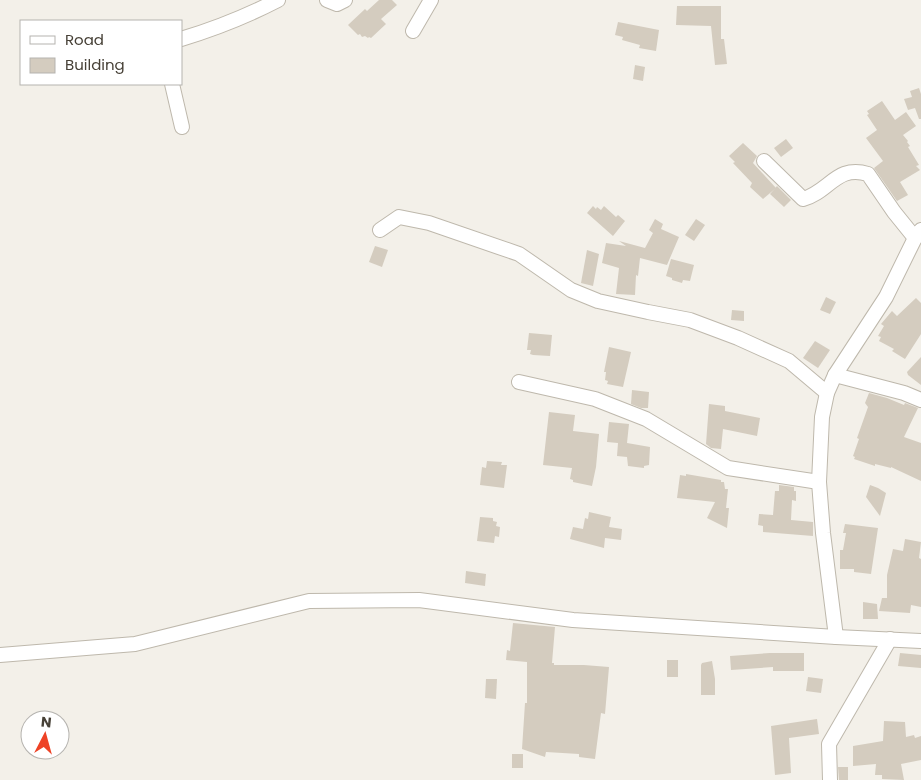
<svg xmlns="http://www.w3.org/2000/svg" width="921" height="780" font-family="Poppins,sans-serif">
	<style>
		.building { fill: #d4ccbf }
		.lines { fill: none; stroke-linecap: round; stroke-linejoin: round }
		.minor-casing { stroke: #beb8ac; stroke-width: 16 }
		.minor { stroke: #fff; stroke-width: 14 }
	</style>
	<rect width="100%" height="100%" fill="#f3f0e9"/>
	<g class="building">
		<path d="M 379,0 L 392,0 L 397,5 L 381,19 L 386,24 L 371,38 L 369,37 L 368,38 L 365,36 L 362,37 L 360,34 L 358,35 L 348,25 L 365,9 L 367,11 Z"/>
		<path d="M 677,6 L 721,6 L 721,39 L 724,39 L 727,64 L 715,65 L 711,26 L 676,25 Z"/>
		<path d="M 618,22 L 659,30 L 656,51 L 639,48 L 640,45 L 622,40 L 623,37 L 615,35 Z"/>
		<path d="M 635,65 L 645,67 L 643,81 L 633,79 Z"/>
		<path d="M 919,88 L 921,94 L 921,119 L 919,119 L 915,108 L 908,110 L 904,99 L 912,97 L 910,91 Z"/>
		<path d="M 882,101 L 895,120 L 906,112 L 916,126 L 903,135 L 908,141 L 907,142 L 910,146 L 908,147 L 919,165 L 916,166 L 920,170 L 900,182 L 908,195 L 897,201 L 874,168 L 883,161 L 866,138 L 877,130 L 867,115 L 869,114 L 867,111 Z"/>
		<path d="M 786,139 L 793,148 L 781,157 L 774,148 Z"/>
		<path d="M 743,143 L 757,156 L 753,163 L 776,188 L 763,199 L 750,187 L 752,183 L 733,163 L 735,162 L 729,156 Z"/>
		<path d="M 777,186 L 791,200 L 784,207 L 770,194 Z"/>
		<path d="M 593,206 L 596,209 L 597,207 L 601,210 L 604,206 L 616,217 L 618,215 L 625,221 L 613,236 L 587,213 Z"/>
		<path d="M 655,219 L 663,224 L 661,229 L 679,237 L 667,265 L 640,258 L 638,276 L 636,275 L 635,295 L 616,294 L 619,268 L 602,263 L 606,243 L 626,246 L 619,241 L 645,248 L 653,233 L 649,230 Z"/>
		<path d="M 696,219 L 705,225 L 694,241 L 685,235 Z"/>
		<path d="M 375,246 L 388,250 L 382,267 L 369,262 Z"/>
		<path d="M 587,250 L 599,254 L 593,286 L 581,283 Z"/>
		<path d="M 671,259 L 694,265 L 690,281 L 683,280 L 682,283 L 672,280 L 672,278 L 666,276 Z"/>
		<path d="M 826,297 L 836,302 L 830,314 L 820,310 Z"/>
		<path d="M 916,298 L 921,303 L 921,334 L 905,359 L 892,351 L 894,349 L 879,341 L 881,337 L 878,336 L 884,326 L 881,324 L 892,311 L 897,316 Z"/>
		<path d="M 732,310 L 744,311 L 744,321 L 731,320 Z"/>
		<path d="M 529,333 L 552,335 L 550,356 L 533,355 L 530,354 L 531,350 L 527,350 Z"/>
		<path d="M 815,341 L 830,350 L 818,368 L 803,358 Z"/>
		<path d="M 609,347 L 631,352 L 623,387 L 607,384 L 608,381 L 605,380 L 606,372 L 604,372 Z"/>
		<path d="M 921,357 L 921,385 L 908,375 L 907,372 Z"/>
		<path d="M 632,390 L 649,392 L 648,408 L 641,408 L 631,404 Z"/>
		<path d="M 869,393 L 887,398 L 904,405 L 905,403 L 918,408 L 904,437 L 921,443 L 921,481 L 891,467 L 891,468 L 875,464 L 875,466 L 854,459 L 855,457 L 853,456 L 859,439 L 857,438 L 868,407 L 865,403 Z"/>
		<path d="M 709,404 L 725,406 L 725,411 L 760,418 L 757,436 L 723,429 L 721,449 L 711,448 L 706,444 Z"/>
		<path d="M 549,412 L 575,415 L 573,431 L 599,434 L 596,467 L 592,486 L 573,482 L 573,480 L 570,479 L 572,468 L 543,465 Z"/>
		<path d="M 609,422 L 629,424 L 627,443 L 650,447 L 649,465 L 644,466 L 644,468 L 628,466 L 627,457 L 617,456 L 618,443 L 607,442 Z"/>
		<path d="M 487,461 L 502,462 L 501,465 L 507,465 L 504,488 L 480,485 L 482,467 L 486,468 Z"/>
		<path d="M 686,474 L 721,480 L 721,482 L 724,482 L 725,489 L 728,489 L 726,508 L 729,508 L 727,528 L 707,518 L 715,502 L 677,498 L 680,475 L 686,476 Z"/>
		<path d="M 779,485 L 794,487 L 794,491 L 796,491 L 796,501 L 792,500 L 791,520 L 813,522 L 813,536 L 763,532 L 763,526 L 758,525 L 759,514 L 773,515 L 775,491 L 779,491 Z"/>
		<path d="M 870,485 L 878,488 L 886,493 L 880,516 L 866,497 Z"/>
		<path d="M 589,512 L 611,517 L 609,527 L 622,529 L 621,540 L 605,538 L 604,548 L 570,539 L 573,527 L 583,529 L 585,518 L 588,519 Z"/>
		<path d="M 480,517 L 493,518 L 493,521 L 497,522 L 496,526 L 500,527 L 499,537 L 495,536 L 494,543 L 477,541 Z"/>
		<path d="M 845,524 L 878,528 L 871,574 L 854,572 L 854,569 L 840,569 L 840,550 L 843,550 L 846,533 L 843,533 Z"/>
		<path d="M 905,539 L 921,542 L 919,558 L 921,559 L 921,607 L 911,605 L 910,613 L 879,611 L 882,598 L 887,598 L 887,575 L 893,549 L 903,551 Z"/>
		<path d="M 466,571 L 486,574 L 485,586 L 465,583 Z"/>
		<path d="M 863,602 L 877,604 L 878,619 L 863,619 Z"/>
		<path d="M 513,623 L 555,627 L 552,663 L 554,663 L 554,665 L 584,665 L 609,667 L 605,714 L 601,713 L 595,759 L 579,757 L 579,754 L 546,752 L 545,757 L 522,749 L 525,703 L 527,703 L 527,662 L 506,660 L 507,650 L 510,651 Z"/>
		<path d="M 770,653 L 804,653 L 804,671 L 773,671 L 773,667 L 731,670 L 730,656 Z"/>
		<path d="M 900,653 L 921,655 L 921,668 L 898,666 Z"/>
		<rect x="667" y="660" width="11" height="17"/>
		<path d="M 712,661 L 715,679 L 715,695 L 701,695 L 701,665 L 702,663 Z"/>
		<path d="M 808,677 L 823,679 L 821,693 L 806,691 Z"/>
		<path d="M 486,679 L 497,679 L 496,699 L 485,698 Z"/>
		<path d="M 817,719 L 819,734 L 789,738 L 791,773 L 775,775 L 771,726 Z"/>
		<path d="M 884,721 L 905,722 L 906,737 L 914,735 L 915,738 L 921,736 L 921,760 L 901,764 L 904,780 L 882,779 L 882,775 L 875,775 L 876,764 L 853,766 L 853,746 L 883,741 Z"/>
		<rect x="512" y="754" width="11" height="14"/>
		<path d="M 838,767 L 848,767 L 848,780 L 839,780 Z"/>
	</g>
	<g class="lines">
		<g class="minor-casing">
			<g id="minor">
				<path d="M 327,0 L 337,4 L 345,0"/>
				<path d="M 413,31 L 431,0"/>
				<path d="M 181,39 C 214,29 247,16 278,0"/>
				<path d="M 172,84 L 182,127"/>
				<path d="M 764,161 L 803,199 C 829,192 837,164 868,174 L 894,212 L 915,238"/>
				<path d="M 380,230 L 399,217 L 429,223 L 519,254 L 571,290 L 598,301 L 648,312 L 690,320 L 738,338 L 789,361 L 827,393"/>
				<path d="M 835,375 L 904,393 L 921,400"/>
				<path d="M 519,382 L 595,399 L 646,419 L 728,468 L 819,482"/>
				<path d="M 836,637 L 823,533 L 819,482 L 822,417 L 827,393 L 835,375 L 886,297 L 915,238 L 921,230"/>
				<path d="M 0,655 L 135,644 L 309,601 L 419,600 L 573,620 L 836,637 L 921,641"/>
				<path d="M 830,780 L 829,744 L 890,639"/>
			</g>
		</g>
		<use href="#minor" class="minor"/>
	</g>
	<rect x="20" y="20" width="162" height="65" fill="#ffffff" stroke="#b5b3af"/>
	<rect x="30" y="36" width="25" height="8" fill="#ffffff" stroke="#b5b3af"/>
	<text x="65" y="45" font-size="15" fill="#474137">Road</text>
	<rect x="30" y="58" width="25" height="15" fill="#d4ccbf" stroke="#b5b3af"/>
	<text x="65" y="70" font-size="15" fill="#474137">Building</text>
	<g transform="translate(45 735) rotate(6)"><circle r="24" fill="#ffffff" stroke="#b5b3af"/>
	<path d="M0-4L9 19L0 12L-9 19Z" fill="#ee4225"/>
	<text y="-8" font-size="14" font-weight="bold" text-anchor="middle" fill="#474137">N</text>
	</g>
</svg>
